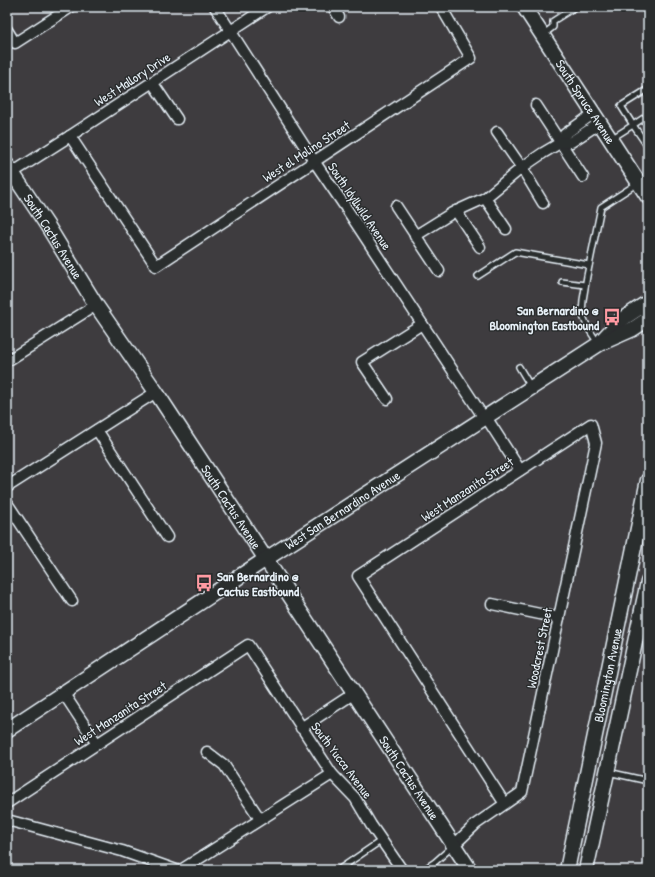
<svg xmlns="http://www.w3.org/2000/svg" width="655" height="877" font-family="'Patrick Hand',sans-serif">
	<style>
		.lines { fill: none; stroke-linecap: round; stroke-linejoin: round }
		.lane-casing { stroke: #e8f1f8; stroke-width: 8 }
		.street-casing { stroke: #e8f1f8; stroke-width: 13 }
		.secondary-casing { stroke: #e8f1f8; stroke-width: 17 }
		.lane { stroke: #2a2d2e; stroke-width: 5 }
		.street { stroke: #2a2d2e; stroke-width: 10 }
		.secondary { stroke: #2a2d2e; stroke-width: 14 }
		.labels { text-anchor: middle; stroke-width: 3; stroke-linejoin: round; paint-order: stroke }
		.street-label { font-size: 13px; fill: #e8f1f8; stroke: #2a2d2e }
		.poi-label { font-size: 13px; font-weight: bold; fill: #e8f1f8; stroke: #2a2d2e; text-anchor: end }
	</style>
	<rect width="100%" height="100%" fill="#3e3c3f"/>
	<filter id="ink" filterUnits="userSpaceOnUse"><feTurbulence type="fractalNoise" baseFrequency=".025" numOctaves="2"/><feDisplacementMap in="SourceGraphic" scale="8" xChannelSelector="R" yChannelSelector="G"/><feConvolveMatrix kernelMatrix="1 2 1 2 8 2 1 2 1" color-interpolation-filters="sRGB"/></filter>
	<g filter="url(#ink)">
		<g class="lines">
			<g class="lane-casing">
				<g id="lane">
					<path d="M 544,34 L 553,27 L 553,21 L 575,7"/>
					<path d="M 648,89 L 621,106 L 633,125 L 648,115"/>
					<path d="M 611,139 L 633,125 L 648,147"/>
					<path d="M 478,276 L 515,252 L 589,265"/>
					<path d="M 562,282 L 585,285"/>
					<path d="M 598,343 L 588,328 L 582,314 L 583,300 L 587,276 L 601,207 L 638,183"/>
					<path d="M 519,367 L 531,387"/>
					<path d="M 608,772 L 648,781"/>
					<path d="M 338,870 L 382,840"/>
					<path d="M 423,870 L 435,862 L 453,846"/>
				</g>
			</g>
			<g class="street-casing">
				<g id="street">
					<path d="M 215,7 L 314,161 L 344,205 L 484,418"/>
					<path d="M 333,7 L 339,17"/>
					<path d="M 7,30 L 15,43 L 71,7"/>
					<path d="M 152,82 L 177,119"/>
					<path d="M 536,105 L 583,177"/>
					<path d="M 497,132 L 522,168 L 543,203"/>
					<path d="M 70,136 L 156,266 L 471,58 L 441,7"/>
					<path d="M 560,143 L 565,134 L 593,114"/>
					<path d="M 12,173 L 70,136 L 267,7"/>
					<path d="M 485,198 L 506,229"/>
					<path d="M 396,206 L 439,271"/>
					<path d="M 456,211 L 480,247"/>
					<path d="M 415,236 L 452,213 L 485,198 L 524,166 L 543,153 L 560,143 L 571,142 L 600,123"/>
					<path d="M 7,361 L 96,305"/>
					<path d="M 387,399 L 362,362 L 422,324"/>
					<path d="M 486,417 L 520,470"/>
					<path d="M 97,430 L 167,537"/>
					<path d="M 7,487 L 156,392"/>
					<path d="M 7,503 L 72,601"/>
					<path d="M 492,604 L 559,618"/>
					<path d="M 64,694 L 97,744"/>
					<path d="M 301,728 L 353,694"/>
					<path d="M 207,752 L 224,765 L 260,819"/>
					<path d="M 7,803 L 248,645 L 332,774 L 355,798 L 371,825 L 402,870"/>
					<path d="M 7,820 L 122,851 L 176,870"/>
					<path d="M 454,845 L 476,824 L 522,792 L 596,443 L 591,424 L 358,576 L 505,804"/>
					<path d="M 181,870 L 332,774"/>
				</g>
			</g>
			<g class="secondary-casing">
				<g id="secondary">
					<path id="s1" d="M 524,7 L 648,197"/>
					<path id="s2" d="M 7,165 L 47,225 L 96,305 L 156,392 L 470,870"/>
					<path d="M 603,339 L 621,320 L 648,302"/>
					<path id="s3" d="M 7,730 L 266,559 L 599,344 L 633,329 L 648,319"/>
					<path id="s4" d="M 567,870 L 648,480"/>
					<path d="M 586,870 L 648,582"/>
				</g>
			</g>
			<use href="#lane" class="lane"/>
			<use href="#street" class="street"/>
			<use href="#secondary" class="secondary"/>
		</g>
	</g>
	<defs>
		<g id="bus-bare" transform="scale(1.38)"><path d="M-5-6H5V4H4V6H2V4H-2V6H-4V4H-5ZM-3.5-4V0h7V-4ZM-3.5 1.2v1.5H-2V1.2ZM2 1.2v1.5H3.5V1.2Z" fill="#ff9aa2" stroke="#2a2d2e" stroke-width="2.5" paint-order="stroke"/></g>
	</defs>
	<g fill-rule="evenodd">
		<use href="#bus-bare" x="612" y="317"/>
		<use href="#bus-bare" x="204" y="583"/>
	</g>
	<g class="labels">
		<g class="street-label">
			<text transform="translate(132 79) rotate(-33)" y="5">West Mallory Drive</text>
			<text dy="5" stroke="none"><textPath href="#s1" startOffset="113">South Spruce Avenue</textPath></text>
			<text transform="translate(306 151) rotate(-33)" y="5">West el Molino Street</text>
			<text transform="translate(360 206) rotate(56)" y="5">South Idyllwild Avenue</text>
			<text dy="5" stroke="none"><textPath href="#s2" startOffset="85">South Cactus Avenue</textPath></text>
			<text transform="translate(467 489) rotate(-33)" y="5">West Manzanita Street</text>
			<text dy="5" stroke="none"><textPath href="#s2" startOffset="409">South Cactus Avenue</textPath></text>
			<text dy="5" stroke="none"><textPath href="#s3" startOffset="401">West San Bernardino Avenue</textPath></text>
			<text transform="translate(539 648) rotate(-78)" y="5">Woodcrest Street</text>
			<text dy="5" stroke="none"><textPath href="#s4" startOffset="199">Bloomington Avenue</textPath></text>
			<text transform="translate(120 713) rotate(-33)" y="5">West Manzanita Street</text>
			<text transform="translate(342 760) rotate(53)" y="5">South Yucca Avenue</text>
			<text dy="5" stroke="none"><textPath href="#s2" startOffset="733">South Cactus Avenue</textPath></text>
		</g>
		<g class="poi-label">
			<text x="599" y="315">San Bernardino @<tspan x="599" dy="15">Bloomington Eastbound</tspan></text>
			<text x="217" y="581" text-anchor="start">San Bernardino @<tspan x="217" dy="15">Cactus Eastbound</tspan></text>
		</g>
	</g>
	<rect width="655" height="877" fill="none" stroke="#2a2d2e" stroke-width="24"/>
	<rect x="12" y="12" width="631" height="853" fill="none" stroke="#e8f1f8" stroke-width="1.5" filter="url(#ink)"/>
</svg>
